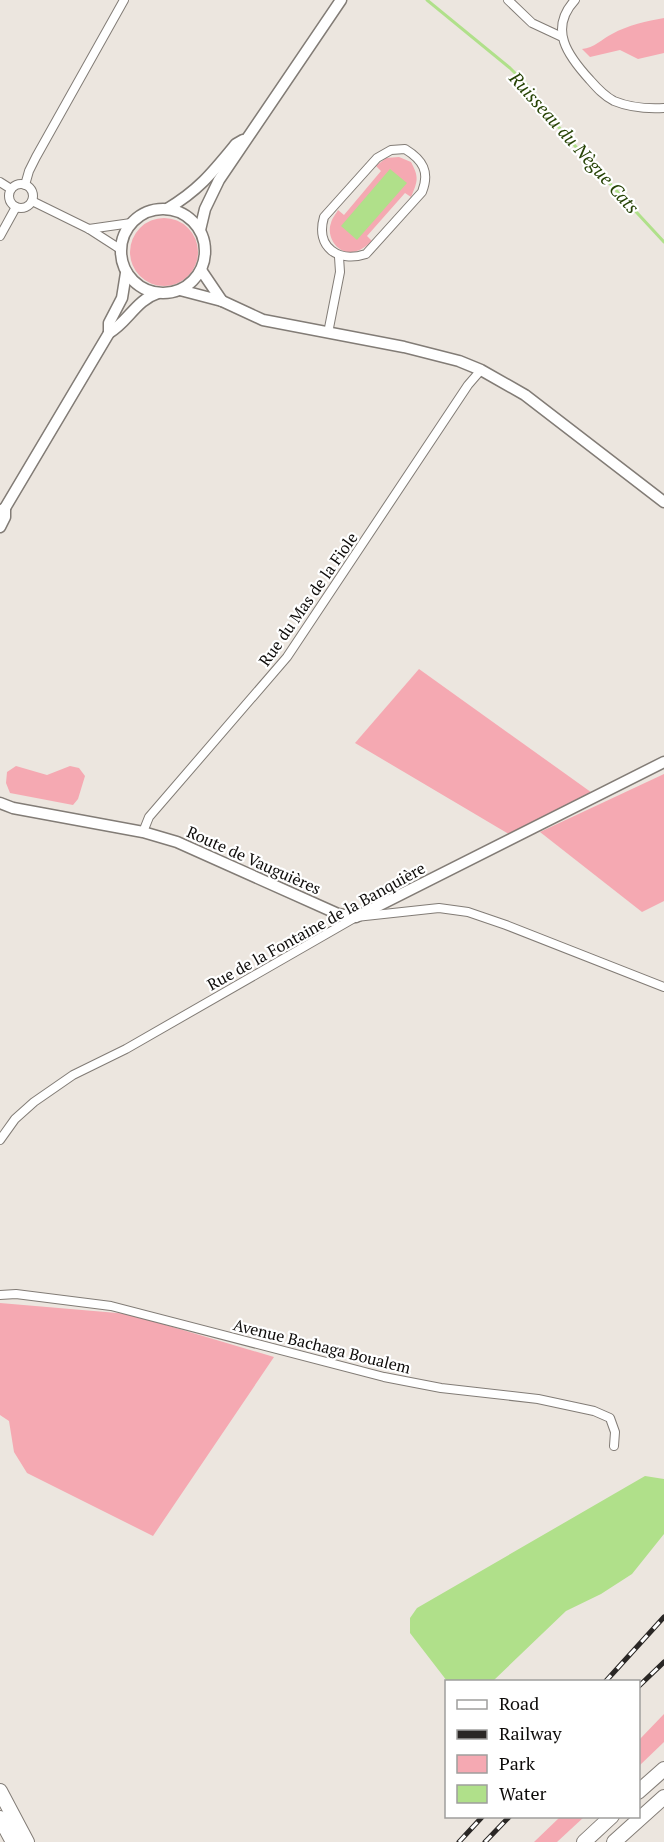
<svg xmlns="http://www.w3.org/2000/svg" width="664" height="1842" font-family="'PT Serif',serif">
	<style>
		.green { fill: #f5a9b2 }
		.water { fill: #b0e08a }
		.lines { fill: none; stroke-linecap: round; stroke-linejoin: round }
		.stream { stroke: #b0e08a; stroke-width: 3 }
		.street-casing { stroke: #827c76; stroke-width: 10 }
		.secondary-casing { stroke: #827c76; stroke-width: 13 }
		.highway-casing { stroke: #827c76; stroke-width: 16 }
		.street { stroke: #fff; stroke-width: 8 }
		.secondary { stroke: #fff; stroke-width: 10 }
		.highway { stroke: #fff; stroke-width: 14 }
		.rail-casing { stroke: #2a2725; stroke-width: 5 }
		.rail { stroke: #fff; stroke-width: 3; stroke-dasharray: 9; stroke-linecap: butt }
		.labels { text-anchor: middle; stroke-width: 4.5; stroke-linejoin: round; paint-order: stroke }
		.street-label { font-size: 16px; fill: #0e0c0a; stroke: #fff }
		.water-label { font-size: 18px; font-style: italic; fill: #274406; stroke: #fff }
	</style>
	<rect width="100%" height="100%" fill="#ece6df"/>
	<g class="green">
		<path d="M 664,18 L 664,53 L 638,59 L 620,50 L 590,57 L 582,49 C 594,48 602,39 612,34 C 628,25 647,21 664,18 Z"/>
		<path d="M 399,157 L 411,162 C 419,177 418,181 411,197 L 405,193 L 367,236 L 372,241 C 366,246 361,251 352,252 C 337,254 326,236 331,223 C 332,218 336,214 338,210 L 344,215 L 381,171 L 376,166 L 386,158 Z"/>
		<circle cx="164" cy="252" r="34"/>
		<path d="M 419,669 L 595,795 L 512,836 L 355,743 Z"/>
		<path d="M 16,766 L 47,775 L 70,766 L 79,768 L 85,776 L 78,799 L 73,805 L 10,793 L 6,783 L 7,772 Z"/>
		<path d="M 664,774 L 664,901 L 642,912 L 540,832 Z"/>
		<path d="M 0,1303 L 129,1314 L 274,1357 L 153,1536 L 27,1473 L 14,1452 L 9,1421 L 0,1415 Z"/>
		<path d="M 664,1714 L 664,1742 L 639,1766 L 639,1740 Z"/>
		<path d="M 560,1817 L 584,1817 L 557,1842 L 534,1842 Z"/>
	</g>
	<g class="water">
		<path d="M 390,169 L 407,183 L 357,240 L 341,226 Z"/>
		<path d="M 645,1476 L 664,1479 L 664,1534 L 632,1574 L 601,1594 L 566,1611 L 493,1681 L 447,1681 L 410,1633 L 410,1618 L 417,1608 Z"/>
	</g>
	<g class="lines">
		<path class="stream" d="M 427,0 L 510,68 L 526,84 L 564,134 L 664,242"/>
		<g class="street-casing">
			<g id="street">
				<path d="M 508,0 L 532,23 L 562,37"/>
				<path d="M 575,0 C 548,29 568,56 590,80 C 597,88 604,96 614,101 C 631,108 646,109 664,108"/>
				<path d="M 405,149 C 423,160 430,172 422,192 L 366,254 C 339,263 315,248 324,217 L 377,158 L 391,150 Z"/>
				<path d="M 0,182 L 11,189"/>
				<circle cx="21" cy="196" r="12"/>
				<path d="M 25,185 L 29,171 L 36,157 L 124,0"/>
				<path d="M 32,201 L 89,229 L 120,249"/>
				<path d="M 89,229 L 131,223"/>
				<path d="M 0,236 L 16,207"/>
				<path d="M 328,333 L 340,272 L 339,257"/>
				<path d="M 143,832 L 149,817 L 287,657 L 468,385 L 481,370"/>
				<path d="M 0,1140 L 15,1119 L 34,1102 L 73,1075 L 126,1049 L 356,917 L 439,908 L 468,912 L 506,925 L 664,987"/>
				<path d="M 0,1295 L 16,1294 L 111,1306 L 384,1377 L 441,1388 L 538,1399 L 594,1411 L 610,1418 L 615,1432 L 614,1446"/>
			</g>
		</g>
		<g class="secondary-casing">
			<g id="secondary">
				<circle cx="163" cy="251" r="42"/>
				<path d="M 167,209 C 199,190 213,172 236,144 L 243,140"/>
				<path d="M 200,230 L 205,209 L 219,180 L 341,0"/>
				<path d="M 201,270 L 222,301"/>
				<path d="M 180,290 L 222,301 L 263,320 L 404,347 L 459,361 L 481,370 L 525,395 L 664,502"/>
				<path d="M 109,333 L 109,323 L 122,298 L 126,273"/>
				<path d="M 0,511 L 5,508 L 109,333 C 128,322 136,300 158,293"/>
				<path d="M 0,527 L 5,517 L 5,508"/>
				<path d="M 0,803 L 13,808 L 143,832 L 177,842 L 338,914 L 356,917 L 664,762"/>
			</g>
		</g>
		<g class="highway-casing">
			<g id="highway">
				<path d="M 0,1791 L 27,1842"/>
				<path d="M 638,1792 L 664,1769"/>
				<path d="M 0,1818 L 13,1842"/>
				<path d="M 584,1842 L 612,1816"/>
				<path d="M 614,1842 L 664,1797"/>
			</g>
		</g>
		<use href="#street" class="street"/>
		<use href="#secondary" class="secondary"/>
		<use href="#highway" class="highway"/>
		<g class="rail-casing">
			<g id="rail">
				<path d="M 605,1682 L 664,1617"/>
				<path d="M 638,1687 L 664,1662"/>
				<path d="M 459,1842 L 483,1816"/>
				<path d="M 485,1842 L 510,1816"/>
			</g>
		</g>
		<use href="#rail" class="rail"/>
	</g>
	<g class="labels">
		<g class="street-label">
			<text transform="translate(308 599) rotate(-55)" y="6">Rue du Mas de la Fiole</text>
			<text transform="translate(254 860) rotate(24)" y="6">Route de Vauguières</text>
			<text transform="translate(316 926) rotate(-29)" y="6">Rue de la Fontaine de la Banquière</text>
			<text transform="translate(322 1346) rotate(14)" y="6">Avenue Bachaga Boualem</text>
		</g>
		<g class="water-label">
			<text transform="translate(574 143) rotate(48)" y="6">Ruisseau du Nègue Cats</text>
		</g>
	</g>
	<rect x="445" y="1680" width="195" height="138" fill="#ffffff" stroke="#9f9e9d" stroke-width="1.5"/>
	<rect x="457" y="1700" width="30" height="9" fill="#ffffff" stroke="#9f9e9d" stroke-width="1.5"/>
	<text x="499" y="1710" font-size="18" fill="#0e0c0a">Road</text>
	<rect x="457" y="1730" width="30" height="9" fill="#2a2725" stroke="#9f9e9d" stroke-width="1.5"/>
	<text x="499" y="1740" font-size="18" fill="#0e0c0a">Railway</text>
	<rect x="457" y="1755" width="30" height="18" fill="#f5a9b2" stroke="#9f9e9d" stroke-width="1.5"/>
	<text x="499" y="1770" font-size="18" fill="#0e0c0a">Park</text>
	<rect x="457" y="1785" width="30" height="18" fill="#b0e08a" stroke="#9f9e9d" stroke-width="1.5"/>
	<text x="499" y="1800" font-size="18" fill="#0e0c0a">Water</text>
</svg>
